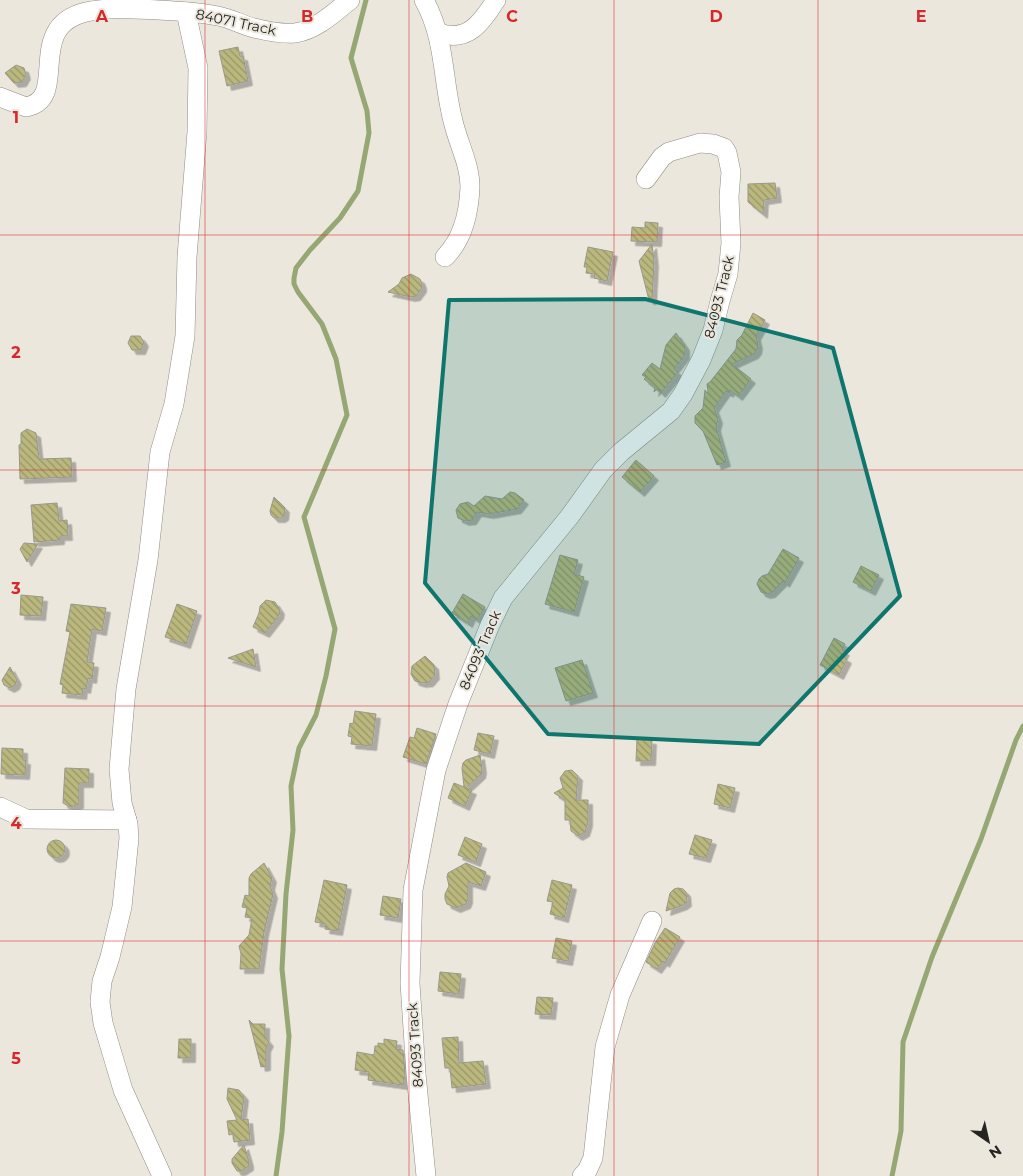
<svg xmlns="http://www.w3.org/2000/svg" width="1023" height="1176" font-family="Montserrat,sans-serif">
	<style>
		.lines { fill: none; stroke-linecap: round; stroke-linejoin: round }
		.stream { stroke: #95a873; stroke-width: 5 }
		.building { fill: url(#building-back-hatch); stroke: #98988e; filter: url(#shadow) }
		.minor-casing { stroke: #908c83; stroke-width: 20 }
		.minor { stroke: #fff; stroke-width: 19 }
		.marked { fill: #0f766e; fill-opacity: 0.2; stroke: #0f766e; stroke-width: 4; stroke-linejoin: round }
		.grid { fill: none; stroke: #d62828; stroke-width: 1; stroke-opacity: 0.55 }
		.labels { text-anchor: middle; stroke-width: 4; stroke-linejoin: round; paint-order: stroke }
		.street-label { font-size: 14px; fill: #252420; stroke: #ebe7dd }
		.grid-label { font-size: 16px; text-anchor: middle; font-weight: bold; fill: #d62828; stroke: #ebe7dd; stroke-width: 4; stroke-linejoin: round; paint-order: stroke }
	</style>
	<defs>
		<pattern id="building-back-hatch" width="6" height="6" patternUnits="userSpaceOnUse" patternTransform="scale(1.25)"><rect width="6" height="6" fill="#bbb87e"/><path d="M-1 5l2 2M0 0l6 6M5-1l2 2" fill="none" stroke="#989567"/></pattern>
		<filter id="shadow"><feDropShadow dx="4.5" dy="4.5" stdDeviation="0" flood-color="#0004"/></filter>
	</defs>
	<rect width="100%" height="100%" fill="#ebe7dd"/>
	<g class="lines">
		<g class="stream">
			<path d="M 276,1176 L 282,1132 L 289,1036 L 282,969 L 286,894 L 293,830 L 291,786 L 299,748 L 316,715 L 326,676 L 335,629 L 304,517 L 347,415 L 336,359 L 322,324 L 298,292 L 294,284 L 294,278 L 296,268 L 310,250 L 340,218 L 358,191 L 369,133 L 367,111 L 351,58 L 366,0"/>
			<path d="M 892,1176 L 901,1131 L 903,1042 L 932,957 L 981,839 L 1016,740 L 1023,726"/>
		</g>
	</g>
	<g class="building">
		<path d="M 238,47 L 240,56 L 243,56 L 248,81 L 227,86 L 219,51 Z"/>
		<path d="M 16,65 L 24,68 L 26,75 L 22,82 L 14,83 L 5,73 Z"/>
		<path d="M 775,183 L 777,198 L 764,200 L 763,214 L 748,202 L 748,184 Z"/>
		<path d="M 645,222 L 658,223 L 657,242 L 631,241 L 632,227 L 645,228 Z"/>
		<path d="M 652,244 L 654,262 L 652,300 L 649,300 L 639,261 Z"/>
		<path d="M 588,247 L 613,252 L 607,281 L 594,278 L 595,274 L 586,273 L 587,267 L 584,267 Z"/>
		<path d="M 411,274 L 420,279 L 422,284 L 422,288 L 416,296 L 411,297 L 388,292 L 399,284 L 402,278 Z"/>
		<path d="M 753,313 L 765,320 L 756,336 L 758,345 L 757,350 L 754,354 L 732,364 L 751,379 L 738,396 L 730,390 L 729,393 L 726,391 L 714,408 L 718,419 L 716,427 L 726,462 L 717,465 L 703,431 L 695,423 L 695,416 L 703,408 L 705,390 L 707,393 L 708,391 L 707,384 L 710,382 L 736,349 L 737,340 L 742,335 Z"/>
		<path d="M 676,333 L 685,346 L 685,355 L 674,369 L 678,372 L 661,393 L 657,389 L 654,392 L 655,388 L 644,379 L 646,377 L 642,375 L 652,363 L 660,369 L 666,345 Z"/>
		<path d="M 131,336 L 140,336 L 144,342 L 141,350 L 132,350 L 128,343 Z"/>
		<path d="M 27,429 L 36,433 L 39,459 L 71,458 L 72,477 L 20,479 L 19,445 L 21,444 L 21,433 Z"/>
		<path d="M 636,460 L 654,476 L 640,492 L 622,477 Z"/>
		<path d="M 510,492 L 515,493 L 524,500 L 517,509 L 489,514 L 477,512 L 472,520 L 465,521 L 458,518 L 456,510 L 460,504 L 468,502 L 474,506 L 485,496 L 502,499 Z"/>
		<path d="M 274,497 L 285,508 L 284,516 L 281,518 L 274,518 L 271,515 L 270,511 Z"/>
		<path d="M 57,503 L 59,521 L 67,520 L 68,536 L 60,536 L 60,540 L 34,542 L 31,505 Z"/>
		<path d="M 24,543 L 38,544 L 27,562 L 20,549 Z"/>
		<path d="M 783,549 L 799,558 L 785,583 L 783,581 L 771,593 L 766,594 L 761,592 L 757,584 L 759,579 L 762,576 L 768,574 Z"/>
		<path d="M 560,555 L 578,560 L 574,574 L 584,577 L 574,612 L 545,604 Z"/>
		<path d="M 861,566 L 879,575 L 871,591 L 853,582 Z"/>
		<path d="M 463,594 L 485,607 L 477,620 L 471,616 L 468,623 L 452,613 Z"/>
		<path d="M 21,595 L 43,597 L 41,616 L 20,615 Z"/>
		<path d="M 266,600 L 275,602 L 280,610 L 279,615 L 265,633 L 253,627 L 259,613 L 260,606 Z"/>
		<path d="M 71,604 L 106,608 L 102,631 L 92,629 L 87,662 L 94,663 L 92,679 L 88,678 L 86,689 L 83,688 L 82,695 L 62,693 L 63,685 L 60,684 L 70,632 L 66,631 Z"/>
		<path d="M 177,604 L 197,611 L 186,644 L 165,637 Z"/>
		<path d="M 834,638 L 845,644 L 842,650 L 845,651 L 842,656 L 847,659 L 839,675 L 820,665 Z"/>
		<path d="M 253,649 L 256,667 L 228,658 Z"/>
		<path d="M 425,656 L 434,665 L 435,675 L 429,682 L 422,683 L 415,681 L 411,674 L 412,666 Z"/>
		<path d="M 582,660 L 593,693 L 566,701 L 555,668 Z"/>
		<path d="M 10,667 L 17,680 L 15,685 L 10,688 L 4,685 L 2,680 Z"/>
		<path d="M 355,711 L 376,714 L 372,746 L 351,744 L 352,737 L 348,736 L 350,723 L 353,724 Z"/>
		<path d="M 417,728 L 436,734 L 426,764 L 403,757 L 410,737 L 414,738 Z"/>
		<path d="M 478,733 L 494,736 L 490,754 L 474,750 Z"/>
		<path d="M 637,739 L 652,740 L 651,761 L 636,761 Z"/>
		<path d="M 2,748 L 23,749 L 23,760 L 26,760 L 25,775 L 1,774 Z"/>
		<path d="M 480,755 L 482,769 L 481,774 L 466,788 L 472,790 L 465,806 L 448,798 L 454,783 L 464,787 L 462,768 L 463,763 L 466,760 Z"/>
		<path d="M 65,768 L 89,769 L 89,783 L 79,783 L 79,804 L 70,807 L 63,803 Z"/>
		<path d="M 572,770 L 578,776 L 576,800 L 588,800 L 588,822 L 585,832 L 578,836 L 571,831 L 570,820 L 565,820 L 565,800 L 554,793 L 563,788 L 560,778 L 565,771 Z"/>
		<path d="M 718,784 L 735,788 L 730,808 L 714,804 Z"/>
		<path d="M 695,835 L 712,840 L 706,858 L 689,854 Z"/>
		<path d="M 465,837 L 482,844 L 476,862 L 458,855 Z"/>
		<circle cx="56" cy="849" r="9"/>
		<path d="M 264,863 L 272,878 L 270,886 L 273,894 L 264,932 L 259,969 L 240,969 L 241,954 L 239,946 L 249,935 L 252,918 L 245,917 L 247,908 L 242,907 L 245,895 L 249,896 L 249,878 L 251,874 Z"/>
		<path d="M 466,863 L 486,872 L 481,886 L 468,882 L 468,899 L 466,904 L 456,908 L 447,904 L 445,899 L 445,894 L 449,886 L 447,877 L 448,873 Z"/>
		<path d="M 324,880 L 347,885 L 338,931 L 325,929 L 326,924 L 315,922 Z"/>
		<path d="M 552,880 L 572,885 L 564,918 L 550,914 L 553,902 L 547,901 Z"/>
		<path d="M 678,888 L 683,889 L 686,892 L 687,902 L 683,905 L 666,911 L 670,893 L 674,889 Z"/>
		<path d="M 383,896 L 401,899 L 398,918 L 380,915 Z"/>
		<path d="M 665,928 L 680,937 L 665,963 L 663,961 L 657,969 L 646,962 L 655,943 Z"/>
		<path d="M 556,938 L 572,941 L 568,961 L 552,958 Z"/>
		<path d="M 440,972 L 461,974 L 459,994 L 438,991 Z"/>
		<path d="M 537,997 L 553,998 L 551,1015 L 535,1014 Z"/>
		<path d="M 249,1020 L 253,1024 L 265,1024 L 265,1037 L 269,1042 L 266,1048 L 266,1066 L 261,1067 Z"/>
		<path d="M 458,1037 L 459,1063 L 483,1061 L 486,1084 L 452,1088 L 450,1068 L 445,1068 L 442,1038 Z"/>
		<path d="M 179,1039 L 191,1039 L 191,1058 L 178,1058 Z"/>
		<path d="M 384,1039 L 397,1041 L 396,1049 L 403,1050 L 405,1075 L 403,1085 L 368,1080 L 369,1072 L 355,1070 L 357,1052 L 374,1055 L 375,1046 L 378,1046 L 378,1043 L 384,1044 Z"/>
		<path d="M 228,1088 L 239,1090 L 244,1096 L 241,1120 L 248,1119 L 250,1140 L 234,1142 L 233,1134 L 229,1135 L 227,1121 L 237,1120 L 227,1099 Z"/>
		<path d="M 244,1145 L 249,1162 L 249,1166 L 241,1171 L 237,1171 L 232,1163 L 232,1159 Z"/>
	</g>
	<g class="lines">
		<g class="minor-casing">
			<g id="minor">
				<path d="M 424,0 C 446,40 442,79 453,121 C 458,143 470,164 470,187 C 469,212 463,239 445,257"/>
				<path d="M 439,33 C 468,43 482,22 496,0"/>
				<path d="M 0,97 L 26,107 C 71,99 23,27 86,12 C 109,7 134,9 158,10 C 178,11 198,12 218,16 C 230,18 242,25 254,28 C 266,31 283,34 295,33 C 316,30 335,12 350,0"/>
				<path d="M 0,807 L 26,819 L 127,820"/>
				<path d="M 162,1176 L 123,1090 L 103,1023 L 100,1002 L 102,981 L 110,957 L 122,907 L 127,858 L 129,838 L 128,824 L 122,803 L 119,769 L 126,689 L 148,560 L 160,452 L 174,404 L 185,336 L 187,257 L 197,132 L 198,68 L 186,12"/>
				<path d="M 426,1176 L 416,1074 L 410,983 L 413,890 L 436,770 L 458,704 L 490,625 L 503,598 L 570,516 L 603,470 L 621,452 L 671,411 L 683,394 L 701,360 L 713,330 L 720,301 L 728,274 L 731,243 L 729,197 L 731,172 L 727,153 L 724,148 L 713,144 L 700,143 L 669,152 L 662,157 L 646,179"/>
				<path d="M 582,1176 L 587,1171 L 593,1158 L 605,1047 L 620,995 L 652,921"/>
			</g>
		</g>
		<use href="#minor" class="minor"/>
	</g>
	<path class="marked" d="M 645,299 L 833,348 L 900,596 L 759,744 L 548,734 L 425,583 L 449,300 Z"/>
	<path class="grid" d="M 205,0 L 205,1176M 409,0 L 409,1176M 614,0 L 614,1176M 818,0 L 818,1176M 0,235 L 1023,235M 0,470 L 1023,470M 0,706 L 1023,706M 0,941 L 1023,941"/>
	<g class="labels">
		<g class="street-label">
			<text transform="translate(236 22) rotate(12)" y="5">84071 Track</text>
			<text transform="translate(719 297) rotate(-76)" y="5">84093 Track</text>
			<text transform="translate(480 650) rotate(-67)" y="5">84093 Track</text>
			<text transform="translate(415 1045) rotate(-94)" y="5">84093 Track</text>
		</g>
	</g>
	<g class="grid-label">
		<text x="102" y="22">A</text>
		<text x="307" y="22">B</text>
		<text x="512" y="22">C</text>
		<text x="716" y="22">D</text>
		<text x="921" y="22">E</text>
		<text x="16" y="123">1</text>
		<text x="16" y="358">2</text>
		<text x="16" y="594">3</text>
		<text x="16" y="829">4</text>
		<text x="16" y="1064">5</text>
	</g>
	<g transform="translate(988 1141) rotate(146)" stroke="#ebe7dd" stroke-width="4" paint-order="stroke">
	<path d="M0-4L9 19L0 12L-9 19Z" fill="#252420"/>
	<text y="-8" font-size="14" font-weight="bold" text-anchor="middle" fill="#252420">N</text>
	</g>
</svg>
